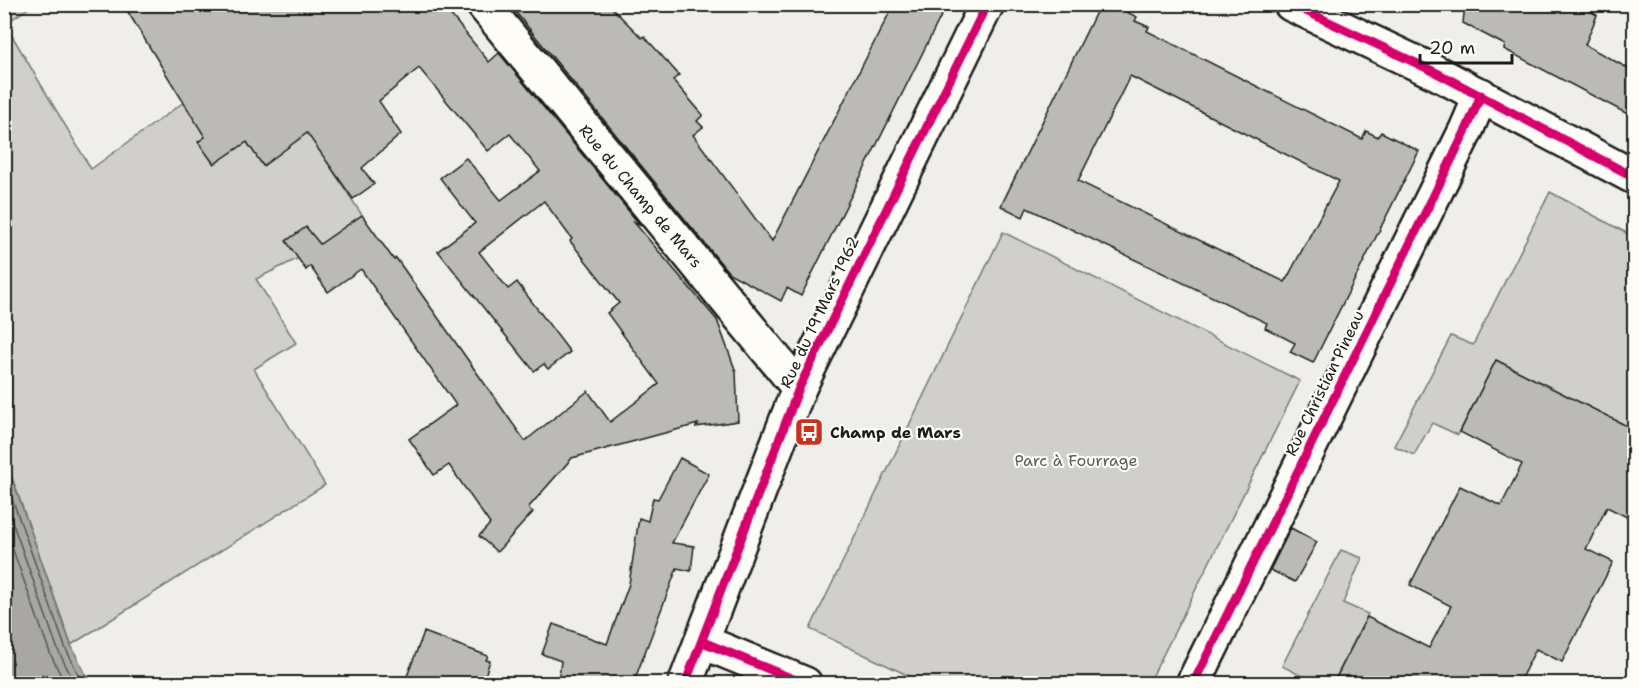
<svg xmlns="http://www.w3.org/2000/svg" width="1639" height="688" font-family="'Shantell Sans',sans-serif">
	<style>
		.green { fill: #d0cfcc; stroke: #767674; stroke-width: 1.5 }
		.water { fill: #a8a7a3; stroke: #706f6d; stroke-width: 1.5 }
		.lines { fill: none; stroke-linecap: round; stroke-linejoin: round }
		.shore { stroke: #545452; stroke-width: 1.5 }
		.building { fill: #bbbab6; stroke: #1c1c1c; stroke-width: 1.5; fill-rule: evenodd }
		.minor-casing { stroke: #1c1c1c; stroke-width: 38 }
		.minor { stroke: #fdfcf7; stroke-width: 33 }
		.cycleway-casing { stroke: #fdfcf7; stroke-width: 13 }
		.cycleway { stroke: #d6006c; stroke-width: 9 }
		.labels { text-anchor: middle; stroke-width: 4.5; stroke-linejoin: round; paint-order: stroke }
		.street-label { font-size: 16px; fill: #1c1c1c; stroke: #fdfcf7 }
		.poi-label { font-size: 16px; font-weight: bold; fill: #1c1c1c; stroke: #fdfcf7; text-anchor: start }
		.park-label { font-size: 16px; fill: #5b5b5a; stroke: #fdfcf7 }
	</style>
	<rect width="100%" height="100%" fill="#f0eeea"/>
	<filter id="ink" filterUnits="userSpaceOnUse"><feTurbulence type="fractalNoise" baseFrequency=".0167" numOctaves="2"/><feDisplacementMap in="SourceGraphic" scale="12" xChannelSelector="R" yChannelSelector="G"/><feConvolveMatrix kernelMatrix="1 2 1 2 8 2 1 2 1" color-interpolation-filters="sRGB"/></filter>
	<g filter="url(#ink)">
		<g class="green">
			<path d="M 4,5 L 33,5 L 5,24 L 91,169 L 220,76 L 244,110 L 199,142 L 214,164 L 247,142 L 263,166 L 308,132 L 362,215 L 303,256 L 256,279 L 296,343 L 254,369 L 325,485 L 71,645 L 5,458 Z"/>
			<path d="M 1550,192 L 1634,237 L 1634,430 L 1496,360 L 1458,435 L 1432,423 L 1414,455 L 1394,446 L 1451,336 L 1473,345 Z"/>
			<path d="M 1003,232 L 1300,381 L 1149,683 L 924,683 L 810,629 Z"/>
			<path d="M 1341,550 L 1362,558 L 1343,603 L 1368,614 L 1333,683 L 1301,683 L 1304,677 L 1282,666 Z"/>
		</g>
		<path class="water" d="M 5,458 L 71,645 L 90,683 L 5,683 Z"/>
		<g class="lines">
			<g class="shore">
				<path d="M 4,476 L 65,647 L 83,684"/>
				<path d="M 4,499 L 58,650 L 75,684"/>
				<path d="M 4,525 L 50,653 L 65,684"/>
			</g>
		</g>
		<g class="building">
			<path d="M 123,4 L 442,4 L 489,62 L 499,53 L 641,226 L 633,221 L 717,320 L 736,372 L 738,421 L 696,427 L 698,424 L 572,458 L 528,508 L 533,512 L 497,552 L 479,536 L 490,524 L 449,465 L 434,475 L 409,439 L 456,405 L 361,269 L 328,292 L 310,266 L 306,270 L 286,241 L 306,227 L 320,244 L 362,215 L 394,260 L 396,258 L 525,441 L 588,391 L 610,422 L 659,384 L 607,313 L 619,303 L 570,241 L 572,239 L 544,201 L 479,252 L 508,289 L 517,282 L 570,352 L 548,369 L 544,364 L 534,371 L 438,251 L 475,223 L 440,178 L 466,158 L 501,200 L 540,171 L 510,134 L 488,151 L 419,68 L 379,101 L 401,134 L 362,168 L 374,184 L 353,199 L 307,133 L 263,166 L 247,142 L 214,164 L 198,142 L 205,137 Z"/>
			<path d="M 509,4 L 608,4 L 642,38 L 644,36 L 679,75 L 673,80 L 703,115 L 697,121 L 703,127 L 693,135 L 772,241 L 894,4 L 947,4 L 801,296 L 787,288 L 781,301 L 729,273 Z"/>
			<path d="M 1100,4 L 1111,4 L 1137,17 L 1135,21 L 1149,27 L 1147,31 L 1362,139 L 1366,131 L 1378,137 L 1381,132 L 1419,151 L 1313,363 L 1290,352 L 1295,343 L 1265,328 L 1267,323 L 1027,208 L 1023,217 L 1001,206 ZM 1130,76 L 1339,181 L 1285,282 L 1078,181 Z"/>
			<path d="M 1465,4 L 1577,4 L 1597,15 L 1585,45 L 1635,72 L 1635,118 L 1504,49 L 1505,45 L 1463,23 Z"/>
			<path d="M 1496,360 L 1635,430 L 1635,521 L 1607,507 L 1586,549 L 1613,562 L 1562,662 L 1536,649 L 1518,684 L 1333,684 L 1367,617 L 1429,648 L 1451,606 L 1410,585 L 1460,486 L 1501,506 L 1522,464 L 1460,432 Z"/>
			<path d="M 680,458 L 709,474 L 672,543 L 694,546 L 691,571 L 677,568 L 633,684 L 558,684 L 561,661 L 542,654 L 553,624 L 607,644 L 629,584 L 639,518 L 648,521 L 653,498 L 658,499 Z"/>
			<path d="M 1291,528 L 1317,542 L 1295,582 L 1270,570 Z"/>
			<path d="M 424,632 L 488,656 L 486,660 L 490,661 L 482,684 L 404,684 Z"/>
		</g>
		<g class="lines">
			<g class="minor-casing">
				<g id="minor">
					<path d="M 483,4 L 799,388"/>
					<path d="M 1291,4 L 1435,72 L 1634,177"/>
					<path d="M 703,642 L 805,684"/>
					<path d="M 685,684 L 799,388 L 987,4"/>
					<path d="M 1193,684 L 1467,128 L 1481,95"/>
				</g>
			</g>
			<use href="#minor" class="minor"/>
			<g class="cycleway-casing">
				<g id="cycleway">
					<path d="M 1291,4 L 1435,72 L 1634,177"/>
					<path d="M 703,642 L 805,684"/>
					<path d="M 685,684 L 799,388 L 987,4"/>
					<path d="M 1193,684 L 1467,128 L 1481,95"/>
				</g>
			</g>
			<use href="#cycleway" class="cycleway"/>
		</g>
	</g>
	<defs>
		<g id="bus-square" transform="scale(1.5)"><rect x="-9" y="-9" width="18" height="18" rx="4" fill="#c8321e" stroke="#fdfcf7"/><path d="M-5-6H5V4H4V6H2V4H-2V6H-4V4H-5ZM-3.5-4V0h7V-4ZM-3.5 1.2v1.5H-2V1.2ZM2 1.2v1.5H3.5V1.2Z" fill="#fff"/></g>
	</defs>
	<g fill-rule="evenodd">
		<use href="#bus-square" x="809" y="432"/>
	</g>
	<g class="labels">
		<g class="street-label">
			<text transform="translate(641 196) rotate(50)" y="6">Rue du Champ de Mars</text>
			<text transform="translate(819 312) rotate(-65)" y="6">Rue du 19 Mars 1962</text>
			<text transform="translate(1324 383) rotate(-64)" y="6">Rue Christian Pineau</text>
		</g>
		<g class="poi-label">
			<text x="830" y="438">Champ de Mars</text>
		</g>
		<g class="park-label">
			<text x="1076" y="466">Parc à Fourrage</text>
		</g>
	</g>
	<rect width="1639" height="688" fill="none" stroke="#fdfcf7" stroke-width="24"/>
	<rect x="12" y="12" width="1615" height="664" fill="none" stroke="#1c1c1c" stroke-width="2" filter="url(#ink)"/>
	<path d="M1420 54v9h92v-9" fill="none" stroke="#1c1c1c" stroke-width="3"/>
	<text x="1429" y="54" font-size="18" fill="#1c1c1c" stroke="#fdfcf7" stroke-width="4.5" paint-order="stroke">20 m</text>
</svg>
